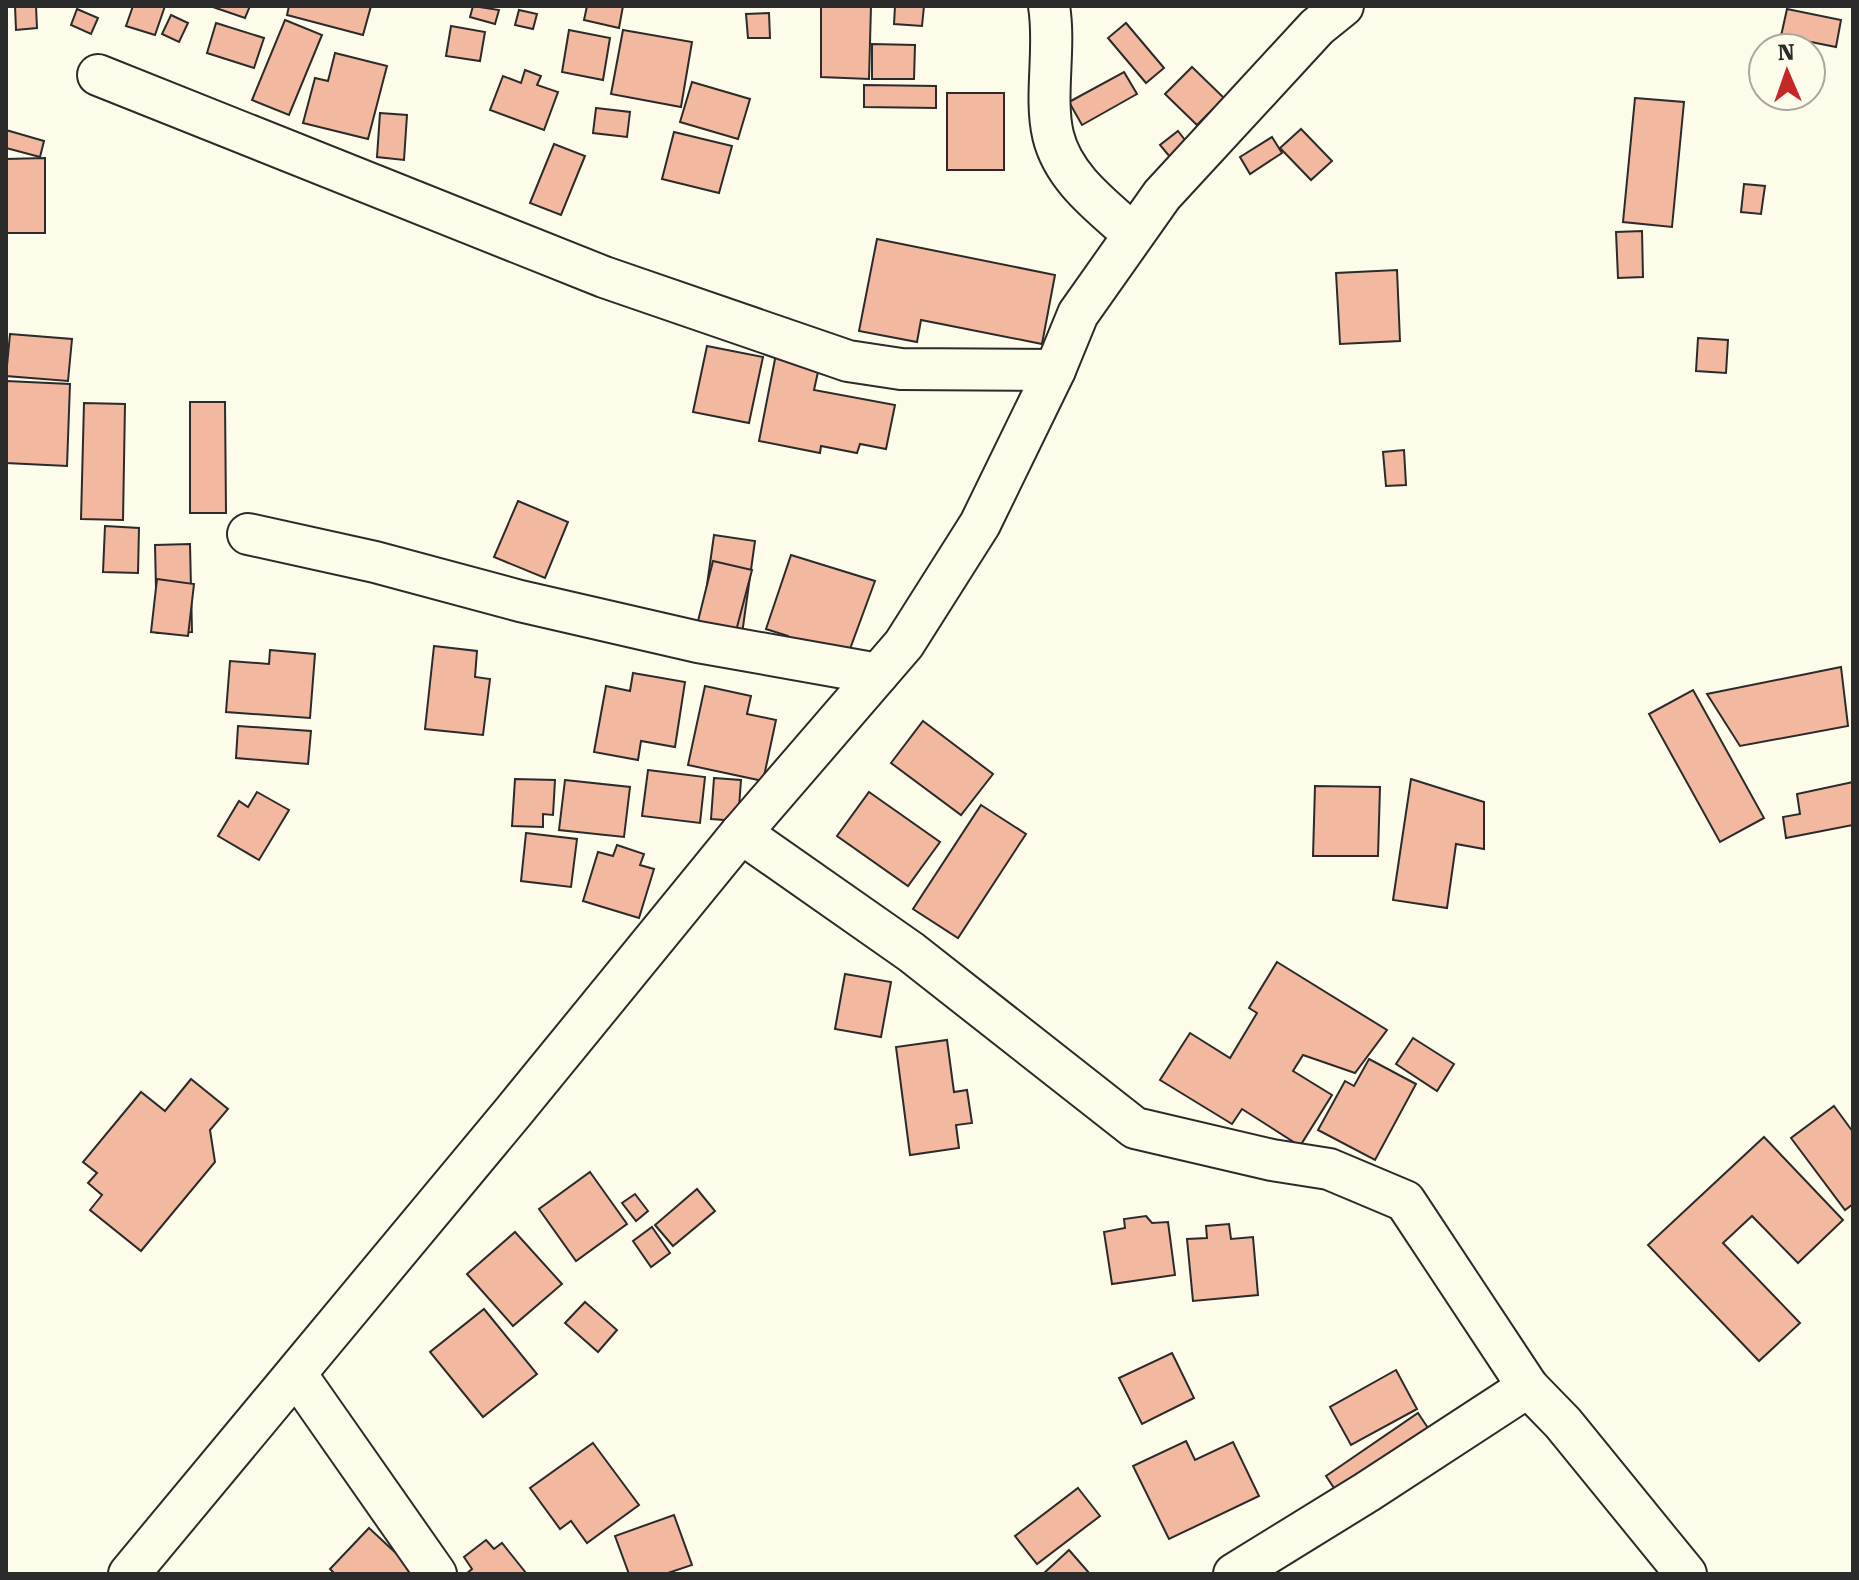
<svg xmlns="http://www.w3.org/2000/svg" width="1859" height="1580" font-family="'Roboto Serif',serif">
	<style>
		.building { fill: #f2b8a0; stroke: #2b2b2b; stroke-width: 2 }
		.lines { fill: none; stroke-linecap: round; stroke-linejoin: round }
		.minor-casing { stroke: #2b2b2b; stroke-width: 44 }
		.minor { stroke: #fdfbea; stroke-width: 40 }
	</style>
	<rect width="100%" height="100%" fill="#fdfbea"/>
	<g class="building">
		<path d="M 15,6 L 36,6 L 37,28 L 16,30 Z"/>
		<path d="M 133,6 L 165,6 L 155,35 L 126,26 Z"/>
		<path d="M 210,6 L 250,6 L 245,18 Z"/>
		<path d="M 289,6 L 371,6 L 363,35 L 287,15 Z"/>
		<path d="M 473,6 L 499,10 L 495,24 L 470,17 Z"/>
		<path d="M 587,6 L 623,6 L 619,28 L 584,20 Z"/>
		<path d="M 821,6 L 871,6 L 869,79 L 821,77 Z"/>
		<path d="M 895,6 L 924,6 L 922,26 L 894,24 Z"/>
		<path d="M 77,9 L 98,18 L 91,34 L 71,25 Z"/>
		<path d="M 1787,9 L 1841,20 L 1836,47 L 1781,36 Z"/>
		<path d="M 519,10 L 537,14 L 533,29 L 515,25 Z"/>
		<path d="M 769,13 L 770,38 L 748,38 L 746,14 Z"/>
		<path d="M 171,15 L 188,23 L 179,42 L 162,34 Z"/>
		<path d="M 285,20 L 322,35 L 289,115 L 252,100 Z"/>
		<path d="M 216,23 L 264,38 L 254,68 L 207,53 Z"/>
		<path d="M 1126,23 L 1164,68 L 1146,83 L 1108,38 Z"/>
		<path d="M 451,26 L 485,32 L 480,61 L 446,56 Z"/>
		<path d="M 569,30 L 610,38 L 603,80 L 562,72 Z"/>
		<path d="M 623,30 L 692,42 L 681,107 L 611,94 Z"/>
		<path d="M 872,44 L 915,45 L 914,79 L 872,79 Z"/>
		<path d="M 335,53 L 387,66 L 368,139 L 303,123 L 315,78 L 328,81 Z"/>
		<path d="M 1192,67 L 1224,98 L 1197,125 L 1165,94 Z"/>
		<path d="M 525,70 L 541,76 L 537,85 L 558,92 L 544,130 L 490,110 L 503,76 L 521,83 Z"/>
		<path d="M 1124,72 L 1137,94 L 1082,125 L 1069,102 Z"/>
		<path d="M 692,82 L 750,99 L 738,139 L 680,122 Z"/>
		<path d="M 864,85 L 936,86 L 936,108 L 864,107 Z"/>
		<rect x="947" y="93" width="57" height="77"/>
		<path d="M 1635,98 L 1684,102 L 1672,227 L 1623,222 Z"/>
		<path d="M 596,108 L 630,112 L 627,137 L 593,133 Z"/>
		<path d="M 380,113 L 407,115 L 404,160 L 377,157 Z"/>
		<path d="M 1301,129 L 1332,161 L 1311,180 L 1280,148 Z"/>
		<path d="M 6,130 L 44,141 L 40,157 L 6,148 Z"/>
		<path d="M 1178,131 L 1192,149 L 1175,163 L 1160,145 Z"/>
		<path d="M 674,132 L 732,146 L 719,193 L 662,179 Z"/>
		<path d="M 1272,137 L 1282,153 L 1250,174 L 1240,157 Z"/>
		<path d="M 554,144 L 585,156 L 561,215 L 530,203 Z"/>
		<path d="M 45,158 L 45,233 L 6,233 L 6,159 Z"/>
		<path d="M 1744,184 L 1765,186 L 1761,214 L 1741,212 Z"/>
		<path d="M 1642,231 L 1643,277 L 1618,278 L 1616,232 Z"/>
		<path d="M 877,239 L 1055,275 L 1042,344 L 921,320 L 917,342 L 859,331 Z"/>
		<path d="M 1397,270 L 1400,341 L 1340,344 L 1336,273 Z"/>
		<path d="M 10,334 L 72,339 L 68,381 L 6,376 Z"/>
		<path d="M 1698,338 L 1728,340 L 1726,373 L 1696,371 Z"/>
		<path d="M 707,346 L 763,357 L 749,423 L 693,412 Z"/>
		<path d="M 776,354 L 820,363 L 814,390 L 895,405 L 886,449 L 860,444 L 857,453 L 821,446 L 820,453 L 759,441 Z"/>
		<path d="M 6,381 L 70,384 L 67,466 L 6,463 Z"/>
		<path d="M 190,402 L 225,402 L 226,513 L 190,513 Z"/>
		<path d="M 84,403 L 125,404 L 123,520 L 81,519 Z"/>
		<path d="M 1404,450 L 1406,485 L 1386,486 L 1383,452 Z"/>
		<path d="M 518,501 L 568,522 L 545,578 L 494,557 Z"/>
		<path d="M 105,526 L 139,528 L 138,573 L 103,572 Z"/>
		<path d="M 714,535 L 755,541 L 742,634 L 701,628 Z"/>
		<path d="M 190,544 L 192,632 L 157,633 L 155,545 Z"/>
		<path d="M 791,555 L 875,581 L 847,657 L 787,644 L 788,636 L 766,629 Z"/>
		<path d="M 713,561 L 752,570 L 736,631 L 698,621 Z"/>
		<path d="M 157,579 L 194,584 L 188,636 L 151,632 Z"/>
		<path d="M 434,646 L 477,651 L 475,677 L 490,679 L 483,735 L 425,729 Z"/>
		<path d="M 270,650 L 315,654 L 310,718 L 226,712 L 230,661 L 269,664 Z"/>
		<path d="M 1841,667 L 1848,726 L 1740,746 L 1707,694 Z"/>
		<path d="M 633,673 L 685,682 L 675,747 L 641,741 L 638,760 L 594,752 L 606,686 L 630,691 Z"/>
		<path d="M 705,686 L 751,696 L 747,714 L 776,720 L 763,781 L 688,765 Z"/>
		<path d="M 1693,690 L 1764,818 L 1720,842 L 1649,714 Z"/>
		<path d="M 923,721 L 993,774 L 961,815 L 891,763 Z"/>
		<path d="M 238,726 L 311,731 L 308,764 L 236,758 Z"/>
		<path d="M 648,770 L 705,777 L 700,823 L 642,816 Z"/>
		<path d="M 714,778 L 741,780 L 738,821 L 711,819 Z"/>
		<path d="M 515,779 L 555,780 L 553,815 L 543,814 L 543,827 L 512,826 Z"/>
		<path d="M 1411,779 L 1484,802 L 1484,849 L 1456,844 L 1447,908 L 1393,900 Z"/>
		<path d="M 565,780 L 630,787 L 624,837 L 559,830 Z"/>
		<path d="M 1853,782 L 1853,825 L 1786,838 L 1783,817 L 1800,814 L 1797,794 Z"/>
		<path d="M 1315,786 L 1380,787 L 1378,856 L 1313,856 Z"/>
		<path d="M 257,792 L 289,810 L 259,860 L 218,836 L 239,801 L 248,807 Z"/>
		<path d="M 869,792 L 940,842 L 908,886 L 837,836 Z"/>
		<path d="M 981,805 L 1026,834 L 958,938 L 913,909 Z"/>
		<path d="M 526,833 L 577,839 L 571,887 L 521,881 Z"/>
		<path d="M 617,845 L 644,854 L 640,865 L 654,869 L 639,918 L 583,901 L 598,852 L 613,856 Z"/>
		<path d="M 1277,962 L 1387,1030 L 1355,1073 L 1303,1055 L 1293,1071 L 1332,1095 L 1300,1146 L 1242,1109 L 1232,1124 L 1160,1080 L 1190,1033 L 1230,1058 L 1257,1013 L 1249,1008 Z"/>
		<path d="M 845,974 L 891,982 L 881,1037 L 835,1029 Z"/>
		<path d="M 1413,1038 L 1454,1064 L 1437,1091 L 1396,1064 Z"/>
		<path d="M 947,1040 L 954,1092 L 967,1090 L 972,1123 L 956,1125 L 959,1148 L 910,1155 L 896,1047 Z"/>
		<path d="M 1369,1059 L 1416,1084 L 1375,1160 L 1318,1130 L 1345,1081 L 1354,1086 Z"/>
		<path d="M 191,1079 L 228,1109 L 210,1130 L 215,1162 L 141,1251 L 90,1210 L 102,1195 L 88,1183 L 97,1173 L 83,1162 L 141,1092 L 165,1111 Z"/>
		<path d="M 1834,1106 L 1853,1132 L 1853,1204 L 1845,1210 L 1791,1138 Z"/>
		<path d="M 1764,1137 L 1843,1220 L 1798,1263 L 1752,1216 L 1723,1243 L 1800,1323 L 1759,1361 L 1648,1245 Z"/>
		<path d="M 590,1172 L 627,1224 L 576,1261 L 539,1209 Z"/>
		<path d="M 697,1189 L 715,1211 L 673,1246 L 655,1225 Z"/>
		<path d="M 635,1194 L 648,1211 L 636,1221 L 622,1203 Z"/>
		<path d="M 1146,1216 L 1152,1223 L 1168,1222 L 1175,1275 L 1112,1284 L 1104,1232 L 1125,1228 L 1124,1219 Z"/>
		<path d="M 1229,1224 L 1231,1239 L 1253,1237 L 1258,1295 L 1193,1301 L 1187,1239 L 1207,1238 L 1206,1226 Z"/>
		<path d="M 652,1227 L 670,1253 L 651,1267 L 633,1241 Z"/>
		<path d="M 515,1232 L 562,1284 L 513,1326 L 467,1274 Z"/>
		<path d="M 585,1302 L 617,1330 L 598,1352 L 565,1323 Z"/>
		<path d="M 484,1309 L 537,1374 L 483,1417 L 430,1352 Z"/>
		<path d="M 1172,1353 L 1194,1398 L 1142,1424 L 1119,1378 Z"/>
		<path d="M 1396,1370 L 1417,1409 L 1351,1445 L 1330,1407 Z"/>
		<path d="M 1418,1413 L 1434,1437 L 1342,1500 L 1326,1476 Z"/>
		<path d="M 1186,1441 L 1195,1460 L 1233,1442 L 1259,1496 L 1169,1539 L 1133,1466 Z"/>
		<path d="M 593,1443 L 639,1505 L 587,1543 L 571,1521 L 560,1529 L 530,1488 Z"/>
		<path d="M 1078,1488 L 1100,1516 L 1037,1564 L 1015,1536 Z"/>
		<path d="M 674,1515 L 692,1565 L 665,1574 L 629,1574 L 615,1536 Z"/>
		<path d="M 369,1528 L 413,1569 L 408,1574 L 335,1574 L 330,1569 Z"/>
		<path d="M 486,1540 L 494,1549 L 502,1543 L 526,1573 L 466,1574 L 472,1569 L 464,1557 Z"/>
		<path d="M 1069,1550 L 1090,1574 L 1043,1574 Z"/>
	</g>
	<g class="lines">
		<g class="minor-casing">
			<g id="minor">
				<path d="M 1049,6 C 1056,48 1044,96 1053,135 C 1063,178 1102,206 1133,234"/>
				<path d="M 98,75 L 604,277 L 848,361 L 901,369 L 1055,370"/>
				<path d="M 248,534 L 375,562 L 520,601 L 698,642 L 878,674"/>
				<path d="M 741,833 L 911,952 L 1135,1128 L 1272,1160 L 1329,1169 L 1405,1201 L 1528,1387 L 1563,1423 L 1686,1574"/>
				<path d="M 296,1374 L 436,1574"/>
				<path d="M 129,1574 L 514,1111 L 741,833 L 904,644 L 980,524 L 1055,370 L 1078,314 L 1162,195 L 1317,27 L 1343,6"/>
				<path d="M 1234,1574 L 1367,1492 L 1528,1387"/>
			</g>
		</g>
		<use href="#minor" class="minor"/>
	</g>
	<rect width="1859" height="1580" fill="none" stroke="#2b2b2b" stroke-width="16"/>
	<g transform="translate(1787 72) rotate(358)"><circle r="38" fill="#fdfbea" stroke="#a9a89e" stroke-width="2"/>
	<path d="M0-6L14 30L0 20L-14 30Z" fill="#c62828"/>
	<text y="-12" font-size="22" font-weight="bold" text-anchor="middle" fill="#2b2b2b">N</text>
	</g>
</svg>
